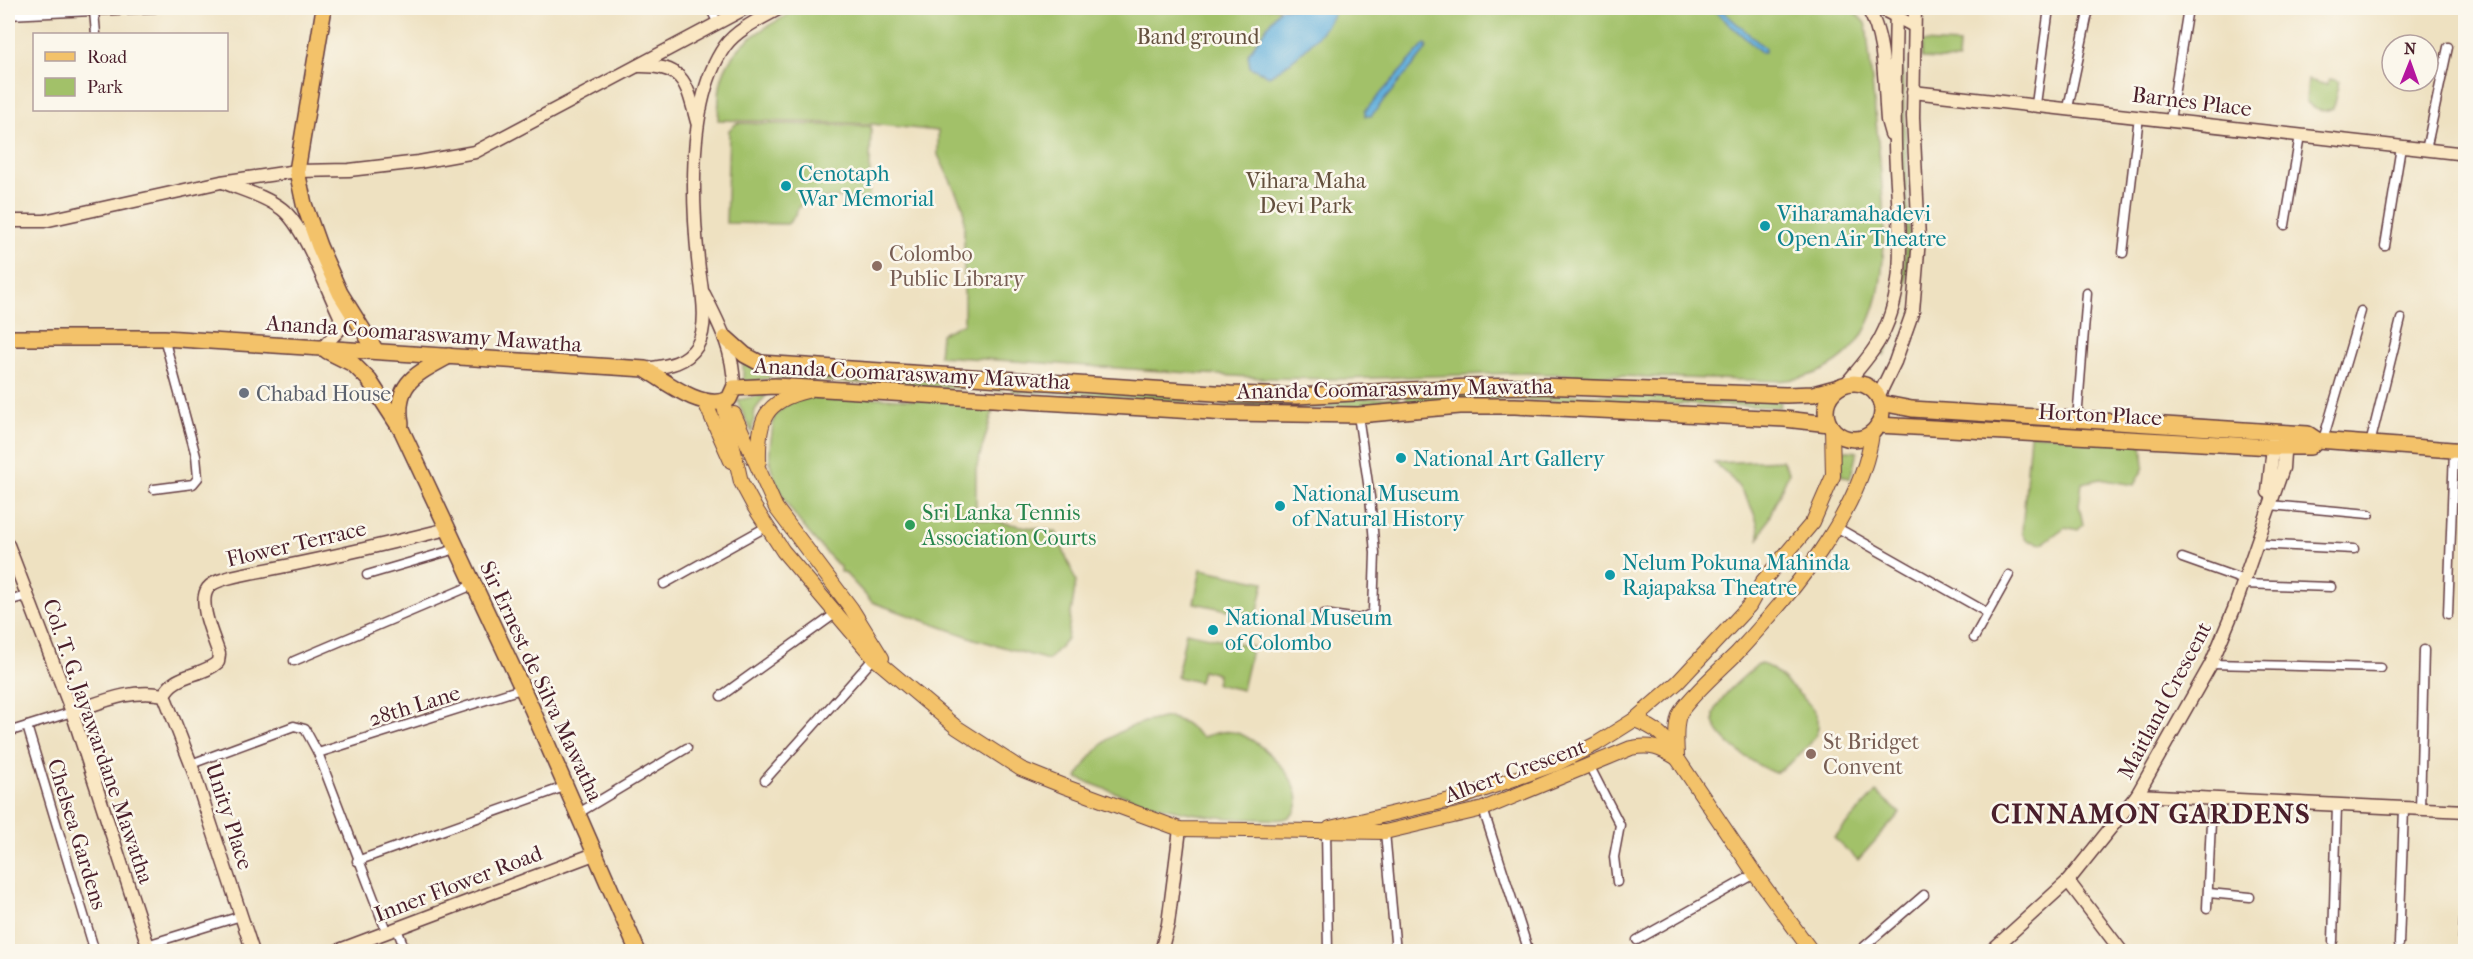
<svg xmlns="http://www.w3.org/2000/svg" width="2473" height="959" font-family="'IM FELL French Canon',serif">
	<style>
		.green { fill: #a2c169; stroke: #76704a; stroke-width: 1.5 }
		.water { fill: #63b1dd; stroke: #566884; stroke-width: 1.5 }
		.lines { fill: none; stroke-linecap: round; stroke-linejoin: round }
		.street-casing { stroke: #633c42; stroke-width: 11 }
		.secondary-casing { stroke: #633c42; stroke-width: 15 }
		.primary-casing { stroke: #633c42; stroke-width: 16 }
		.highway-casing { stroke: #633c42; stroke-width: 18 }
		.street { stroke: #fff; stroke-width: 8 }
		.secondary { stroke: #fae7c3; stroke-width: 12 }
		.primary { stroke: #f3c26a; stroke-width: 14 }
		.highway { stroke: #f3c26a; stroke-width: 15 }
		.culture-dot { fill: #0f9aa8; stroke: #fbf7ec; stroke-width: 2 }
		.education-dot { fill: #8d6e63; stroke: #fbf7ec; stroke-width: 2 }
		.worship-dot { fill: #6b7280; stroke: #fbf7ec; stroke-width: 2 }
		.leisure-dot { fill: #2e9e5b; stroke: #fbf7ec; stroke-width: 2 }
		.labels { text-anchor: middle; stroke-width: 5; stroke-linejoin: round; paint-order: stroke }
		.park-label { font-size: 22px; fill: #64503e; stroke: #fbf7ec }
		.street-label { font-size: 22px; fill: #4a1f2b; stroke: #fbf7ec }
		.culture-label { font-size: 22px; fill: #0d838f; stroke: #fbf7ec; text-anchor: start }
		.education-label { font-size: 22px; fill: #785e54; stroke: #fbf7ec; text-anchor: start }
		.worship-label { font-size: 22px; fill: #5b616d; stroke: #fbf7ec; text-anchor: start }
		.leisure-label { font-size: 22px; fill: #27864d; stroke: #fbf7ec; text-anchor: start }
		.district-label { font-size: 28px; font-weight: bold; letter-spacing: 1.5px; fill: #4a1f2b; stroke: #fbf7ec }
	</style>
	<rect width="100%" height="100%" fill="#fbf7ec"/>
	<filter id="ink" filterUnits="userSpaceOnUse"><feTurbulence type="fractalNoise" baseFrequency=".0167" numOctaves="2"/><feDisplacementMap in="SourceGraphic" scale="12" xChannelSelector="R" yChannelSelector="G"/><feConvolveMatrix kernelMatrix="1 2 1 2 8 2 1 2 1" color-interpolation-filters="sRGB"/></filter>
	<filter id="wash" filterUnits="userSpaceOnUse"><feTurbulence type="fractalNoise" baseFrequency=".008" numOctaves="4" result="noise"/><feDisplacementMap in="SourceGraphic" scale="24" xChannelSelector="R" yChannelSelector="G"/><feGaussianBlur stdDeviation="1.35" result="paint"/><feColorMatrix in="noise" values="0 0 0 0 0 0 0 0 0 0 0 0 0 0 0 0 0 1.4 0 .05"/><feComposite in="paint" operator="in"/></filter>
	<g filter="url(#wash)">
		<rect width="100%" height="100%" fill="#eee1c1"/>
		<g class="green">
			<path d="M 801,8 L 1851,8 L 1865,23 L 1867,32 C 1871,71 1875,111 1879,151 C 1887,240 1901,373 1778,381 L 1517,373 L 1346,379 L 1263,378 L 939,356 L 941,334 L 964,323 L 964,209 L 938,155 L 938,131 L 871,124 L 718,120 C 719,108 718,94 721,82 C 730,42 769,25 801,8 Z"/>
			<path d="M 1922,42 L 1959,44 L 1958,60 L 1922,58 Z"/>
			<path d="M 1901,43 L 1910,247 C 1907,286 1901,321 1884,356 L 1880,353 C 1919,275 1902,207 1899,125 C 1898,98 1900,70 1901,43 Z"/>
			<path d="M 2330,79 L 2339,81 L 2333,108 C 2322,114 2314,110 2306,101 L 2308,80 L 2327,85 Z"/>
			<path d="M 737,123 L 871,126 L 869,199 C 853,199 815,194 803,203 C 795,209 796,219 787,224 L 726,223 L 729,130 Z"/>
			<path d="M 743,363 L 770,372 L 770,378 L 743,383 Z"/>
			<path d="M 777,372 L 1001,385 L 1001,390 L 777,379 Z"/>
			<path d="M 1012,384 L 1299,402 L 1398,397 L 1399,404 L 1298,409 L 1012,391 Z"/>
			<path d="M 1503,392 L 1781,401 L 1780,407 L 1502,399 L 1406,403 L 1406,396 Z"/>
			<path d="M 767,394 L 755,410 L 752,433 L 737,400 Z"/>
			<path d="M 826,395 L 960,402 L 994,407 L 976,469 L 976,518 L 1056,532 L 1076,581 L 1067,639 L 1048,660 L 975,639 L 872,602 L 844,572 L 840,572 L 840,567 C 812,538 779,504 770,463 C 768,449 773,430 774,416 L 794,398 Z"/>
			<path d="M 2030,434 L 2142,442 L 2144,467 L 2134,485 L 2100,479 L 2082,483 L 2079,505 L 2083,525 L 2078,530 L 2065,527 L 2042,544 L 2026,540 L 2022,532 Z"/>
			<path d="M 1841,450 L 1857,452 L 1850,479 L 1841,475 Z"/>
			<path d="M 1782,460 L 1789,472 L 1759,540 C 1761,513 1736,478 1714,463 Z"/>
			<path d="M 1201,569 L 1264,582 L 1257,616 L 1194,603 Z"/>
			<path d="M 1186,632 L 1252,646 L 1242,690 L 1216,684 L 1218,674 L 1202,670 L 1199,682 L 1177,677 Z"/>
			<path d="M 1758,664 C 1770,664 1780,676 1788,684 C 1812,706 1834,722 1804,750 C 1795,759 1787,767 1775,773 C 1758,767 1705,735 1715,711 C 1724,691 1743,678 1758,664 Z"/>
			<path d="M 1169,717 L 1185,723 L 1202,737 C 1214,734 1225,729 1237,733 C 1260,739 1314,789 1293,814 C 1286,822 1272,819 1262,819 C 1195,820 1139,803 1077,778 C 1099,738 1124,724 1169,717 Z"/>
			<path d="M 1876,792 L 1900,813 L 1858,860 L 1834,838 Z"/>
		</g>
		<g class="water">
			<path d="M 1280,8 L 1337,8 C 1323,36 1296,60 1269,76 L 1250,67 L 1248,54 Z"/>
			<path d="M 1711,8 L 1719,8 L 1765,48 L 1765,52 L 1761,52 Z"/>
			<path d="M 1425,44 L 1427,45 L 1426,50 L 1371,116 L 1365,116 L 1365,111 Z"/>
		</g>
	</g>
	<g filter="url(#ink)">
		<g class="lines">
			<g class="street-casing">
				<g id="street">
					<path d="M 710,8 L 718,23"/>
					<path d="M 94,11 L 96,34"/>
					<path d="M 8,15 L 155,8"/>
					<path d="M 2036,104 L 2049,8"/>
					<path d="M 2068,108 L 2089,8"/>
					<path d="M 2170,120 L 2188,8"/>
					<path d="M 2426,150 L 2448,47"/>
					<path d="M 2285,225 L 2300,135"/>
					<path d="M 2385,246 L 2401,147"/>
					<path d="M 2123,253 L 2139,116"/>
					<path d="M 2077,420 L 2087,293"/>
					<path d="M 2323,440 L 2361,311"/>
					<path d="M 2370,444 L 2401,319"/>
					<path d="M 154,489 L 193,484 L 198,478 L 196,456 L 164,338"/>
					<path d="M 2270,505 L 2369,514"/>
					<path d="M 1836,527 L 1988,613"/>
					<path d="M 2255,544 L 2354,549"/>
					<path d="M 2182,558 L 2244,580"/>
					<path d="M 367,575 L 456,549"/>
					<path d="M 664,584 L 766,527"/>
					<path d="M 2243,584 L 2331,587"/>
					<path d="M 8,601 L 26,596"/>
					<path d="M 1324,614 L 1359,619 L 1373,613 L 1375,553 L 1370,497 L 1358,415"/>
					<path d="M 2448,614 L 2454,450"/>
					<path d="M 1974,638 L 2009,575"/>
					<path d="M 294,661 L 473,585"/>
					<path d="M 2211,664 L 2381,668"/>
					<path d="M 721,696 L 835,614"/>
					<path d="M 27,726 L 95,952"/>
					<path d="M 8,732 L 72,712"/>
					<path d="M 318,753 L 521,689"/>
					<path d="M 191,764 L 294,726 L 305,729 L 318,753 L 387,933"/>
					<path d="M 1590,767 L 1620,825 L 1614,857 L 1617,882"/>
					<path d="M 765,780 L 874,658"/>
					<path d="M 1483,809 L 1529,952"/>
					<path d="M 2420,810 L 2424,650"/>
					<path d="M 577,814 L 687,748"/>
					<path d="M 1326,830 L 1328,952"/>
					<path d="M 1385,832 L 1396,952"/>
					<path d="M 357,861 L 564,787"/>
					<path d="M 2209,893 L 2250,897"/>
					<path d="M 2207,908 L 2212,800"/>
					<path d="M 397,929 L 406,952"/>
					<path d="M 2463,939 L 2466,895"/>
					<path d="M 1637,940 L 1755,874"/>
					<path d="M 2333,941 L 2337,805"/>
					<path d="M 2399,944 L 2404,809"/>
					<path d="M 124,952 L 241,916"/>
					<path d="M 1858,952 L 1924,895"/>
				</g>
			</g>
			<g class="secondary-casing">
				<g id="secondary">
					<path d="M 1867,8 C 1886,35 1884,87 1887,120 L 1891,134"/>
					<path d="M 1880,8 L 1914,26"/>
					<path d="M 638,66 C 684,65 686,81 697,122"/>
					<path d="M 1913,92 L 2466,154"/>
					<path d="M 223,182 C 242,190 265,196 282,209 C 305,227 326,288 340,316 L 339,330 L 322,348"/>
					<path d="M 8,221 L 44,221 L 221,182 L 297,171 L 349,170 L 419,162 L 475,152 L 746,8"/>
					<path d="M 704,294 C 720,325 734,352 734,388"/>
					<path d="M 645,369 C 665,366 685,365 697,346 C 709,326 702,291 699,269 C 692,205 686,102 725,46 C 737,29 762,18 780,8"/>
					<path d="M 1846,384 C 1858,369 1872,355 1881,337 C 1912,278 1896,208 1895,144 C 1894,99 1895,53 1896,8"/>
					<path d="M 1878,397 L 1895,362 L 1913,311 L 1919,239 L 1913,117 L 1915,8"/>
					<path d="M 2268,492 L 2274,438"/>
					<path d="M 8,545 L 72,712 L 150,952"/>
					<path d="M 164,695 C 174,673 202,677 218,662 L 219,654 C 214,638 197,603 208,588 C 214,579 245,574 255,572 C 320,560 383,545 447,529"/>
					<path d="M 164,695 L 191,764 L 253,952"/>
					<path d="M 72,712 C 102,702 132,688 164,695"/>
					<path d="M 2137,795 L 2466,811"/>
					<path d="M 2068,881 L 2122,952"/>
					<path d="M 334,952 L 597,853"/>
					<path d="M 1161,952 L 1168,924 L 1180,829"/>
					<path d="M 1990,952 L 2068,881 L 2137,795 L 2211,664 L 2234,609 L 2283,468 L 2285,438"/>
				</g>
			</g>
			<g class="primary-casing">
				<g id="primary">
					<path d="M 704,400 L 731,461"/>
					<path d="M 723,402 L 741,482 L 755,508 L 783,551 L 874,658 L 956,727 L 1021,769 L 1066,787 L 1180,829 L 1385,832 L 1483,809 L 1631,748 C 1651,744 1660,748 1677,758"/>
					<path d="M 734,414 L 776,508 L 851,608 L 882,658"/>
					<path d="M 759,461 C 758,420 764,401 807,391"/>
					<path d="M 1634,720 C 1657,728 1667,737 1677,758 L 1755,874 L 1812,952"/>
					<path d="M 1677,758 C 1677,745 1674,725 1680,713 C 1689,697 1723,667 1737,653 C 1789,597 1863,510 1872,433"/>
					<path d="M 1330,828 L 1463,797 L 1556,764 L 1596,744 L 1634,720 L 1678,682 L 1749,606 L 1763,581 L 1813,522 L 1833,476 L 1832,428"/>
				</g>
			</g>
			<g class="highway-casing">
				<g id="highway">
					<path d="M 324,8 L 297,171 L 304,204 L 319,246 L 340,293 L 376,351"/>
					<path d="M 8,338 L 164,338 L 645,369 C 666,382 703,412 729,399 L 734,388 L 775,386 L 1228,413 L 1358,415 L 1460,406 L 1515,406 L 1785,419 L 1829,424"/>
					<path d="M 726,338 L 745,355 L 760,363 L 1230,394 L 1297,396 L 1469,387 L 1539,386 L 1786,395 L 1813,394 L 1839,387"/>
					<path d="M 327,351 L 353,364 L 369,380 L 402,431 L 532,709 L 638,952"/>
					<circle cx="1854" cy="411" r="28"/>
					<path d="M 1881,403 L 1912,409 L 2308,434 L 2317,440 L 2466,451"/>
					<path d="M 401,424 C 394,382 417,374 449,356"/>
					<path d="M 1878,425 L 2273,447 L 2310,447 L 2317,440"/>
				</g>
			</g>
			<use href="#street" class="street"/>
			<use href="#secondary" class="secondary"/>
			<use href="#primary" class="primary"/>
			<use href="#highway" class="highway"/>
		</g>
	</g>
	<g class="culture-dot">
		<circle cx="786" cy="186" r="6"/>
		<circle cx="1765" cy="226" r="6"/>
		<circle cx="1401" cy="458" r="6"/>
		<circle cx="1280" cy="506" r="6"/>
		<circle cx="1610" cy="575" r="6"/>
		<circle cx="1213" cy="630" r="6"/>
	</g>
	<g class="education-dot">
		<circle cx="877" cy="266" r="6"/>
		<circle cx="1811" cy="754" r="6"/>
	</g>
	<circle class="worship-dot" cx="244" cy="393" r="6"/>
	<circle class="leisure-dot" cx="910" cy="525" r="6"/>
	<g class="labels">
		<g class="park-label">
			<text x="1198" y="44">Band ground</text>
			<text x="1306" y="188">Vihara Maha<tspan x="1306" dy="25">Devi Park</tspan></text>
		</g>
		<g class="street-label">
			<text transform="translate(2192 101) rotate(7)" y="8">Barnes Place</text>
			<text transform="translate(424 333) rotate(4)" y="8">Ananda Coomaraswamy Mawatha</text>
			<text transform="translate(912 373) rotate(3)" y="8">Ananda Coomaraswamy Mawatha</text>
			<text transform="translate(1395 388) rotate(-1)" y="8">Ananda Coomaraswamy Mawatha</text>
			<text transform="translate(2100 414) rotate(3)" y="8">Horton Place</text>
			<text transform="translate(296 543) rotate(-13)" y="8">Flower Terrace</text>
			<text transform="translate(542 681) rotate(65)" y="8">Sir Ernest de Silva Mawatha</text>
			<text transform="translate(2164 700) rotate(-62)" y="8">Maitland Crescent</text>
			<text transform="translate(414 705) rotate(-17)" y="8">28th Lane</text>
			<text transform="translate(99 741) rotate(71)" y="8">Col. T. G. Jayawardane Mawatha</text>
			<text transform="translate(1515 770) rotate(-20)" y="8">Albert Crescent</text>
			<text transform="translate(230 816) rotate(72)" y="8">Unity Place</text>
			<text transform="translate(78 834) rotate(73)" y="8">Chelsea Gardens</text>
			<text transform="translate(458 883) rotate(-21)" y="8">Inner Flower Road</text>
		</g>
		<g class="culture-label">
			<text x="798" y="181">Cenotaph<tspan x="798" dy="25">War Memorial</tspan></text>
			<text x="1777" y="221">Viharamahadevi<tspan x="1777" dy="25">Open Air Theatre</tspan></text>
			<text x="1413" y="466">National Art Gallery</text>
			<text x="1292" y="501">National Museum<tspan x="1292" dy="25">of Natural History</tspan></text>
			<text x="1622" y="570">Nelum Pokuna Mahinda<tspan x="1622" dy="25">Rajapaksa Theatre</tspan></text>
			<text x="1225" y="625">National Museum<tspan x="1225" dy="25">of Colombo</tspan></text>
		</g>
		<g class="education-label">
			<text x="889" y="261">Colombo<tspan x="889" dy="25">Public Library</tspan></text>
			<text x="1823" y="749">St Bridget<tspan x="1823" dy="25">Convent</tspan></text>
		</g>
		<g class="worship-label">
			<text x="256" y="401">Chabad House</text>
		</g>
		<g class="leisure-label">
			<text x="922" y="520">Sri Lanka Tennis<tspan x="922" dy="25">Association Courts</tspan></text>
		</g>
		<g class="district-label">
			<text x="2151" y="823">CINNAMON GARDENS</text>
		</g>
	</g>
	<rect width="2473" height="959" fill="none" stroke="#fbf7ec" stroke-width="30"/>
	<rect x="33" y="33" width="195" height="78" fill="#fbf7ec" stroke="#b4a19f" stroke-width="1.5"/>
	<rect x="45" y="52" width="30" height="9" fill="#f3c26a" stroke="#b4a19f" stroke-width="1.5"/>
	<text x="87" y="63" font-size="18" fill="#4a1f2b">Road</text>
	<rect x="45" y="78" width="30" height="18" fill="#a2c169" stroke="#b4a19f" stroke-width="1.5"/>
	<text x="87" y="93" font-size="18" fill="#4a1f2b">Park</text>
	<g transform="translate(2410 63) rotate(1)"><circle r="28" fill="#fbf7ec" stroke="#b4a19f" stroke-width="1.5"/>
	<path d="M0-4.5L10 22L0 15L-10 22Z" fill="#b5179e"/>
	<text y="-9" font-size="16" font-weight="bold" text-anchor="middle" fill="#4a1f2b">N</text>
	</g>
</svg>
